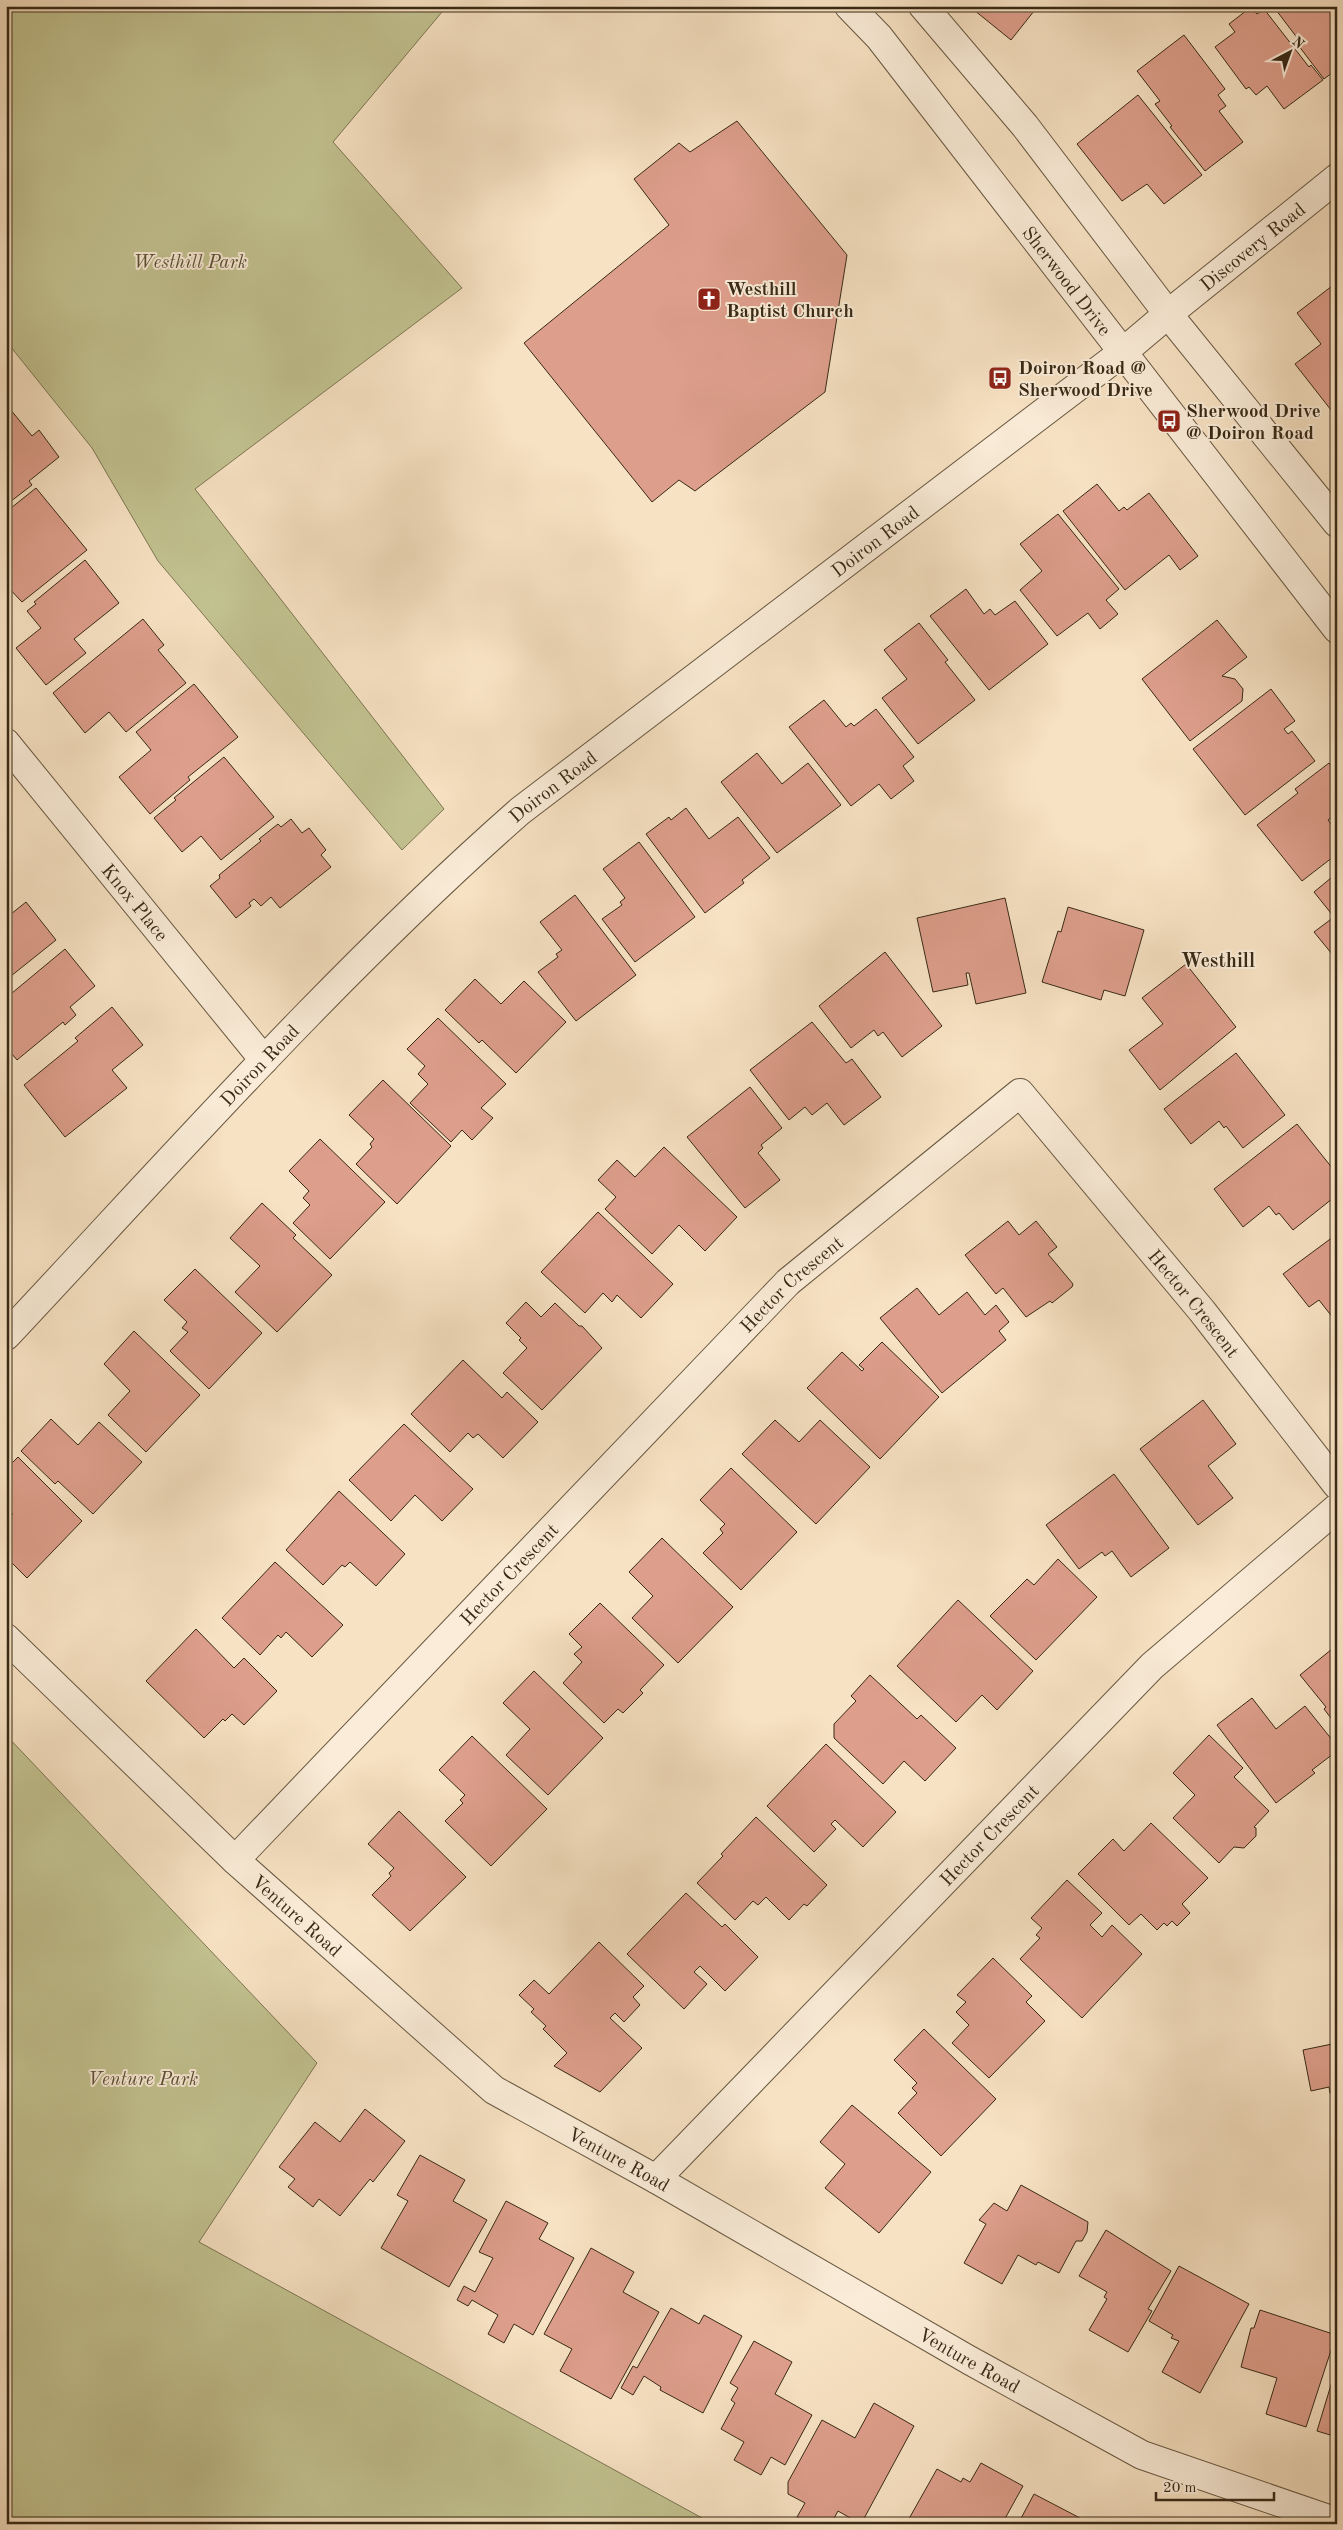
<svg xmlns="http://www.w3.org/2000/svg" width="1343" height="2530" font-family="'Old Standard TT',serif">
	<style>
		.green { fill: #c2c290; stroke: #7d7653 }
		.building { fill: #dd9e8b; stroke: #382a16 }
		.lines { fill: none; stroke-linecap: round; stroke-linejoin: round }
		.minor-casing { stroke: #685841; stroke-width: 30 }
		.tertiary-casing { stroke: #685841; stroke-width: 30 }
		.minor { stroke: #faecd8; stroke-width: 28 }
		.tertiary { stroke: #faecd8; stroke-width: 28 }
		.labels { text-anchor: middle; stroke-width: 4; stroke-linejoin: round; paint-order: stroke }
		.street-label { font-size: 19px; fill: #382a16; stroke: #faecd8 }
		.park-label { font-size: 19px; font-style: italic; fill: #5a5034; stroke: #faecd8 }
		.poi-label { font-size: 19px; font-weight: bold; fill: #382a16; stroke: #faecd8; text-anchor: start }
		.neighbourhood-label { font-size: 20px; font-weight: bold; fill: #382a16; stroke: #faecd8 }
	</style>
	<rect width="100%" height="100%" fill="#f7e2c3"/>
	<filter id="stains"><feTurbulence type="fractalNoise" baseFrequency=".004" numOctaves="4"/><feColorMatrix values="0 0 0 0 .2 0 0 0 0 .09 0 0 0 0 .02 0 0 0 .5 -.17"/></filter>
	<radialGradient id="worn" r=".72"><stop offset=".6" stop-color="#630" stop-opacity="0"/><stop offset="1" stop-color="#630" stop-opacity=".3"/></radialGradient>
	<g class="green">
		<path d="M 6,6 L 447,6 L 333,142 L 462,288 L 195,489 L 444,809 L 402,850 L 158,561 L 92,448 L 6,341 Z"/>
		<path d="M 6,1735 L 317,2063 L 199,2242 L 713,2524 L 6,2524 Z"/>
	</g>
	<g class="building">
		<path d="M 969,6 L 1038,6 L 1011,40 Z"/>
		<path d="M 1273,6 L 1337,6 L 1337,69 L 1324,79 L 1295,41 L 1298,39 Z"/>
		<path d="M 1251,7 L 1257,14 L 1264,9 L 1309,67 L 1311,65 L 1323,80 L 1284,109 L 1267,86 L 1256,95 L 1249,87 L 1246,89 L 1215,47 L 1235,32 L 1229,24 Z"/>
		<path d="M 1184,35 L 1225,89 L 1218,95 L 1226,106 L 1219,111 L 1243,142 L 1205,171 L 1170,127 L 1172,126 L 1155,104 L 1160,101 L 1137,71 Z"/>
		<path d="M 1138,95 L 1202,175 L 1164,204 L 1147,184 L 1122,201 L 1077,144 Z"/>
		<path d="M 737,121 L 847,255 L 825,392 L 695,491 L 679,480 L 652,502 L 524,343 L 669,225 L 634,179 L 679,143 L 690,152 Z"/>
		<path d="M 1332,286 L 1337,292 L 1337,406 L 1331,410 L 1295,364 L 1321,344 L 1297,313 Z"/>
		<path d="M 6,404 L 32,436 L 39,430 L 59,457 L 29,481 L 32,485 L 6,505 Z"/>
		<path d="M 1097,484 L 1119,511 L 1124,507 L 1127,510 L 1149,493 L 1198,556 L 1180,570 L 1169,555 L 1125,590 L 1063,511 Z"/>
		<path d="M 36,488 L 87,550 L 22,602 L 6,585 L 6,576 L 11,572 L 6,574 L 6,512 Z"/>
		<path d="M 1058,514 L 1119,589 L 1106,600 L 1118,614 L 1100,629 L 1088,613 L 1057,636 L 1020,590 L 1042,571 L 1020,544 Z"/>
		<path d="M 85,560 L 119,603 L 74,639 L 86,653 L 46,685 L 16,648 L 41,628 L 27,611 L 36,604 L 34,602 Z"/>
		<path d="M 966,589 L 984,614 L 990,609 L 995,615 L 1015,601 L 1048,644 L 989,690 L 930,616 Z"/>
		<path d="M 143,619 L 164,645 L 158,650 L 186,683 L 126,732 L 109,712 L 85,733 L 53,693 Z"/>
		<path d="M 1217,620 L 1247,657 L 1222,676 L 1235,679 L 1243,689 L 1242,701 L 1190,741 L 1142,679 Z"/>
		<path d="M 919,623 L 948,660 L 945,662 L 975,700 L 918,744 L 882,698 L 907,679 L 884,650 Z"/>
		<path d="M 194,684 L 238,737 L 188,777 L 190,780 L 150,814 L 119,777 L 151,750 L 136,732 Z"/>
		<path d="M 1271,689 L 1295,721 L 1284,729 L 1288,734 L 1292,731 L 1315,761 L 1245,815 L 1193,749 Z"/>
		<path d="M 824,700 L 846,727 L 851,723 L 854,726 L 876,709 L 914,757 L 903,766 L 914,781 L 891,799 L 879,784 L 851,806 L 789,727 Z"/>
		<path d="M 757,753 L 782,784 L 808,763 L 841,805 L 777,853 L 721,782 Z"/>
		<path d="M 224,757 L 274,817 L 221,860 L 201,836 L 182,852 L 154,818 L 176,800 L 174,798 Z"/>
		<path d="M 1329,763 L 1337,772 L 1337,813 L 1328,820 L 1337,832 L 1337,854 L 1302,881 L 1257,825 L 1298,793 L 1295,789 Z"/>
		<path d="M 686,808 L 709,839 L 738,817 L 770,858 L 742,880 L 744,883 L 705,913 L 646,834 L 669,817 L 671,820 Z"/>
		<path d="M 291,819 L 302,833 L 309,828 L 326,850 L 321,855 L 331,867 L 280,908 L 271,897 L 261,906 L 254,899 L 249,903 L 251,906 L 236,918 L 210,886 L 220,878 L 219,875 L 261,841 L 259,839 L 278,824 L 281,827 Z"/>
		<path d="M 639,842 L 695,917 L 635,962 L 602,919 L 622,905 L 620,902 L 625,898 L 603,869 Z"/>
		<path d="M 1337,873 L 1337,950 L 1332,954 L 1314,932 L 1334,917 L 1314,892 Z"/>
		<path d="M 575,895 L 636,975 L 576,1021 L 538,972 L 558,957 L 556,954 L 562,950 L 540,922 Z"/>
		<path d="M 1005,898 L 1026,993 L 976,1004 L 969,973 L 966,973 L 968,985 L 933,992 L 917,918 Z"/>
		<path d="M 26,902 L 56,940 L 6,980 L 6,918 Z"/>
		<path d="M 1068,907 L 1144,930 L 1125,996 L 1104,990 L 1101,1000 L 1042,982 L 1058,931 L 1061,932 Z"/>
		<path d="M 65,949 L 95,986 L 70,1007 L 76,1015 L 65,1025 L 63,1022 L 17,1060 L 6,1047 L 6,998 Z"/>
		<path d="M 885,952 L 942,1026 L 902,1057 L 883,1032 L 878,1036 L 874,1030 L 851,1048 L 819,1006 Z"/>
		<path d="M 1186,964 L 1236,1027 L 1160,1090 L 1129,1050 L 1163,1024 L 1142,998 Z"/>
		<path d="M 475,979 L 501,1004 L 524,981 L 566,1022 L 516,1073 L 482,1040 L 479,1043 L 445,1010 Z"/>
		<path d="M 112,1007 L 143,1045 L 112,1070 L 127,1088 L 65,1137 L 24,1085 L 78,1041 L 75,1038 Z"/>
		<path d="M 438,1018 L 506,1084 L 481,1108 L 493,1118 L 472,1140 L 462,1130 L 451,1142 L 410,1103 L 428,1084 L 418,1074 L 425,1066 L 407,1049 Z"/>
		<path d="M 812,1022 L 846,1063 L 852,1059 L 881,1097 L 844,1125 L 827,1103 L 812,1115 L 805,1107 L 789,1120 L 750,1070 Z"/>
		<path d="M 1236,1053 L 1285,1115 L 1243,1148 L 1226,1126 L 1224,1128 L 1219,1121 L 1191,1144 L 1164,1109 Z"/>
		<path d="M 383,1080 L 451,1146 L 397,1204 L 356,1164 L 372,1147 L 370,1144 L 374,1139 L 349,1115 Z"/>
		<path d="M 750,1087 L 782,1128 L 761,1145 L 763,1148 L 758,1153 L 780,1180 L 745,1208 L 687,1137 Z"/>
		<path d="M 1297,1124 L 1337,1174 L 1337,1195 L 1293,1230 L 1279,1213 L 1276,1215 L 1269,1206 L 1243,1227 L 1214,1189 Z"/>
		<path d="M 320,1139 L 385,1202 L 330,1259 L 293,1223 L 310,1205 L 303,1198 L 309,1191 L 289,1171 Z"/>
		<path d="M 664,1147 L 737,1217 L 705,1251 L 679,1225 L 652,1254 L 605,1209 L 616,1197 L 598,1180 L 617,1160 L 635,1177 Z"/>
		<path d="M 262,1203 L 296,1235 L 293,1238 L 332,1275 L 277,1332 L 235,1292 L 260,1266 L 230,1238 Z"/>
		<path d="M 598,1212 L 673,1284 L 641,1318 L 617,1295 L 612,1302 L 603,1293 L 585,1313 L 541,1272 Z"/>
		<path d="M 1008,1221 L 1019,1235 L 1036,1221 L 1057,1247 L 1048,1254 L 1073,1284 L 1072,1287 L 1052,1303 L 1050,1301 L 1026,1317 L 1003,1288 L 996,1294 L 965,1255 Z"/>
		<path d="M 1337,1234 L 1337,1323 L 1319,1300 L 1309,1307 L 1283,1274 Z"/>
		<path d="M 195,1269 L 262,1333 L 209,1389 L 170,1351 L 188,1332 L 182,1328 L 187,1322 L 164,1300 Z"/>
		<path d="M 917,1288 L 939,1315 L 967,1292 L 985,1315 L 996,1305 L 1009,1322 L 999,1331 L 1006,1340 L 942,1393 L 880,1318 Z"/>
		<path d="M 526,1302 L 541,1317 L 555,1303 L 579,1326 L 582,1326 L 602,1348 L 542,1410 L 503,1373 L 527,1348 L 519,1340 L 521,1338 L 506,1323 Z"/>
		<path d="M 134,1331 L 200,1395 L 146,1452 L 108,1415 L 130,1391 L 104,1364 Z"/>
		<path d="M 882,1342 L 939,1397 L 880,1459 L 807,1388 L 842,1352 L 862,1371 L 864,1369 L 859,1365 Z"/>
		<path d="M 463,1360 L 502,1398 L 507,1392 L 538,1422 L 503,1458 L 478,1434 L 473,1438 L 468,1433 L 450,1452 L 411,1414 Z"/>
		<path d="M 1203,1400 L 1236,1444 L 1208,1466 L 1233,1498 L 1198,1525 L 1140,1449 Z"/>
		<path d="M 51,1419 L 78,1445 L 99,1422 L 142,1462 L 93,1514 L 58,1481 L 55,1484 L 21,1451 Z"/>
		<path d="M 775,1420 L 799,1442 L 820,1420 L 870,1467 L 816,1524 L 742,1454 Z"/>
		<path d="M 404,1424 L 473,1489 L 442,1521 L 415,1495 L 391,1521 L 349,1480 Z"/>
		<path d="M 18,1457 L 82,1521 L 27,1578 L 6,1557 L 6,1526 L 10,1522 L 8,1519 L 13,1514 L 6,1508 L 6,1469 Z"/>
		<path d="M 731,1468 L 797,1532 L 741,1590 L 703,1553 L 723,1533 L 720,1529 L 725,1524 L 700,1500 Z"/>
		<path d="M 1114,1474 L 1169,1548 L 1131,1577 L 1112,1551 L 1105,1556 L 1102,1552 L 1079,1569 L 1046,1525 Z"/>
		<path d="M 339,1491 L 405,1554 L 376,1586 L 350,1562 L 345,1567 L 342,1565 L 323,1585 L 286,1550 Z"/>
		<path d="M 662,1538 L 733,1607 L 678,1663 L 632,1618 L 653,1596 L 629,1572 Z"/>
		<path d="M 1058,1559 L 1097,1597 L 1036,1660 L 990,1616 L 1027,1579 L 1034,1585 Z"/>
		<path d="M 275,1562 L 343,1625 L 312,1657 L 286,1632 L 281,1638 L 278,1635 L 260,1655 L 222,1618 Z"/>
		<path d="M 958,1600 L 1033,1671 L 997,1710 L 982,1695 L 956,1722 L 897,1666 Z"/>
		<path d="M 600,1603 L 664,1665 L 640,1690 L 643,1693 L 623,1713 L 618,1709 L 604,1723 L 563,1683 L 582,1662 L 574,1654 L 582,1647 L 569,1634 Z"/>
		<path d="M 196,1629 L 234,1668 L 244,1658 L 277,1691 L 244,1725 L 232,1714 L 225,1721 L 223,1719 L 204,1738 L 146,1681 Z"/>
		<path d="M 1337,1645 L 1337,1726 L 1324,1709 L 1326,1707 L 1300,1675 Z"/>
		<path d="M 534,1671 L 603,1738 L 548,1795 L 506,1755 L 530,1729 L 503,1703 Z"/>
		<path d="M 870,1675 L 917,1719 L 921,1715 L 956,1748 L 925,1781 L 904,1761 L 883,1784 L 834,1738 L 834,1724 L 856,1701 L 851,1696 Z"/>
		<path d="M 1252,1698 L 1276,1729 L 1305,1706 L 1337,1746 L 1337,1751 L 1312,1770 L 1315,1773 L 1276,1803 L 1217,1725 Z"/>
		<path d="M 1209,1735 L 1243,1768 L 1234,1777 L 1269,1811 L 1254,1827 L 1256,1828 L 1256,1836 L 1244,1848 L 1234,1847 L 1219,1863 L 1173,1818 L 1195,1795 L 1173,1773 Z"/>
		<path d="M 472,1736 L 547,1809 L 491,1866 L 445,1821 L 463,1803 L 460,1800 L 465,1795 L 439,1770 Z"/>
		<path d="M 826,1744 L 896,1812 L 863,1847 L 835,1820 L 831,1824 L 836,1829 L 814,1852 L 767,1806 Z"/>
		<path d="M 399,1811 L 466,1877 L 410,1931 L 372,1895 L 391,1876 L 389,1873 L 394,1868 L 368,1844 Z"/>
		<path d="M 756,1817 L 827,1885 L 807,1906 L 804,1904 L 789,1920 L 766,1897 L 758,1905 L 753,1901 L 735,1920 L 697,1883 L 723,1856 L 721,1854 Z"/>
		<path d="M 1151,1823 L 1208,1878 L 1182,1904 L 1190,1913 L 1177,1926 L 1172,1921 L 1167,1926 L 1164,1923 L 1157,1930 L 1141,1914 L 1129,1925 L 1078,1874 L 1113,1839 L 1124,1851 Z"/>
		<path d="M 1067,1880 L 1102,1913 L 1090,1925 L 1102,1937 L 1112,1925 L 1142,1954 L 1082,2018 L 1020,1959 L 1040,1938 L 1036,1935 L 1042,1928 L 1031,1918 Z"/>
		<path d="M 686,1893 L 722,1927 L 725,1924 L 758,1957 L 725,1991 L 700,1966 L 694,1972 L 707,1984 L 684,2009 L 627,1954 Z"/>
		<path d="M 599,1942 L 644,1986 L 633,1997 L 640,2005 L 624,2022 L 615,2013 L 610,2018 L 642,2048 L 600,2092 L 554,2066 L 567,2053 L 543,2029 L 546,2026 L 531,2012 L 534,2009 L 519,1995 L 534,1980 L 549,1994 Z"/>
		<path d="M 993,1958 L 1032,1996 L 1026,2002 L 1045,2021 L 989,2078 L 952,2043 L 969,2025 L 956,2012 L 966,2002 L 957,1995 Z"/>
		<path d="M 924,2029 L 996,2099 L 941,2156 L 898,2113 L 917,2093 L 912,2088 L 917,2083 L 894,2060 Z"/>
		<path d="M 1337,2043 L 1337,2120 L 1332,2093 L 1330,2093 L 1329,2087 L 1311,2091 L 1303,2050 Z"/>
		<path d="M 852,2105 L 931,2172 L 879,2233 L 825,2188 L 845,2164 L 820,2142 Z"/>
		<path d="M 365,2109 L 405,2141 L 373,2182 L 370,2179 L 340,2216 L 319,2199 L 313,2207 L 288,2187 L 295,2179 L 279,2167 L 315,2122 L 340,2142 Z"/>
		<path d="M 420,2155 L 465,2180 L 453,2201 L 487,2220 L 449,2287 L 381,2248 L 408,2201 L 397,2195 Z"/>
		<path d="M 1021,2185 L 1088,2222 L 1087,2232 L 1082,2241 L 1076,2241 L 1059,2273 L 1038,2262 L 1036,2265 L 1018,2255 L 1002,2284 L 964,2263 L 986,2224 L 979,2220 L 994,2203 L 1007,2211 Z"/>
		<path d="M 506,2201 L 548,2223 L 539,2239 L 574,2258 L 533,2335 L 514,2324 L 504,2343 L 488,2334 L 498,2315 L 472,2300 L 468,2306 L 457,2300 L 464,2286 L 475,2292 L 493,2258 L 479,2252 Z"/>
		<path d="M 1106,2230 L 1171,2271 L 1148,2309 L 1152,2311 L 1128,2352 L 1089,2330 L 1107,2299 L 1104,2297 L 1107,2292 L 1079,2276 Z"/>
		<path d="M 591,2248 L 634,2272 L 623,2292 L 659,2312 L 611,2399 L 560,2371 L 572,2349 L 544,2334 Z"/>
		<path d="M 1179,2266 L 1249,2304 L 1200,2393 L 1162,2372 L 1179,2341 L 1171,2338 L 1173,2335 L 1149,2321 Z"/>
		<path d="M 671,2308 L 699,2324 L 704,2315 L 742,2336 L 703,2413 L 660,2390 L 661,2387 L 644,2376 L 633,2395 L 621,2388 L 633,2366 L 637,2368 Z"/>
		<path d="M 1260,2310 L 1336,2335 L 1306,2427 L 1266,2414 L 1277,2378 L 1241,2367 L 1251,2328 L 1254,2328 Z"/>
		<path d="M 754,2341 L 792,2362 L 775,2394 L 812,2415 L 785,2465 L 771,2457 L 761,2475 L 734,2460 L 744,2442 L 721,2429 L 735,2403 L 731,2400 L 738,2388 L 730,2383 Z"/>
		<path d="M 1337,2365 L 1337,2437 L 1317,2431 Z"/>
		<path d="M 874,2403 L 914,2426 L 861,2524 L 838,2511 L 831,2524 L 809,2524 L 797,2517 L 805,2503 L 788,2494 L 788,2482 L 822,2420 L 855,2438 Z"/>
		<path d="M 981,2463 L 1023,2486 L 1002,2524 L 906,2524 L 937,2469 L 961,2482 L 963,2478 L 970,2482 Z"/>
		<path d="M 1034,2494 L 1080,2518 L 1077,2524 L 1018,2524 Z"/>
	</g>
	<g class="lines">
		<g class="minor-casing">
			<g id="minor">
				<path id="s1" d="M 1168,314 L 1337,178"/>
				<path id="s2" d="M 6,743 L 264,1060"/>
				<path id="s3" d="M 6,1638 L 235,1860 L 494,2090 L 656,2179 L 969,2360 L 1142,2455 L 1337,2522"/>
				<path id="s4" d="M 235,1860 L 788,1282 L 1020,1093 L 1202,1311 L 1337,1485"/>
				<path id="s5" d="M 656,2179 L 1152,1666 L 1337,1508"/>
			</g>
		</g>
		<g class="tertiary-casing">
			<g id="tertiary">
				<path id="s6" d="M 849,6 L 879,37 L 1337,629"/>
				<path d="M 923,6 L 1025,126 L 1168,314 L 1337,523"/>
				<path id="s7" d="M 6,1336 C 173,1158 336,973 520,811 L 1123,352 L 1168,314"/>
			</g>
		</g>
		<use href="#minor" class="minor"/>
		<use href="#tertiary" class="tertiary"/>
	</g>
	<defs>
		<g id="church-square" transform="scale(1.25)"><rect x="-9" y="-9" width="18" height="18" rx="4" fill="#8f2418" stroke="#faecd8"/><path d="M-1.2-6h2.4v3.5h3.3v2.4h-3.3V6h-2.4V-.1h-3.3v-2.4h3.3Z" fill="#fff"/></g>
		<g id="bus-square" transform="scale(1.25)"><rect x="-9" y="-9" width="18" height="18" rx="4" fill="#8f2418" stroke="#faecd8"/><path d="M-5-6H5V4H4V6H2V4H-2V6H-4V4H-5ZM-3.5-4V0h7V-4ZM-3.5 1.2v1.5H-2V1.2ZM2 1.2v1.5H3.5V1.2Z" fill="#fff"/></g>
	</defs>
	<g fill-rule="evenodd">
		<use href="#church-square" x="709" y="299"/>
		<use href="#bus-square" x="1000" y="378"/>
		<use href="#bus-square" x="1169" y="421"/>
	</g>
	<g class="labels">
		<g class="street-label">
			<text dy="7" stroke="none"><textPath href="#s1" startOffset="108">Discovery Road</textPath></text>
			<text dy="7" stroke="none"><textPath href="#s6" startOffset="351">Sherwood Drive</textPath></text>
			<text dy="7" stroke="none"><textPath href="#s7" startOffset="1181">Doiron Road</textPath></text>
			<text dy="7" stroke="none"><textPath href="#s7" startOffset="776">Doiron Road</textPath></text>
			<text dy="7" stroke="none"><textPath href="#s2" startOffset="205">Knox Place</textPath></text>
			<text dy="7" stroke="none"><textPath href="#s7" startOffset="371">Doiron Road</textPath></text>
			<text dy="7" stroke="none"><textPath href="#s4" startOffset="801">Hector Crescent</textPath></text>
			<text dy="7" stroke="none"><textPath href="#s4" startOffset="1372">Hector Crescent</textPath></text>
			<text dy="7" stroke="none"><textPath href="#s4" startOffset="396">Hector Crescent</textPath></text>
			<text dy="7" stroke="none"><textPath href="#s5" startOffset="479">Hector Crescent</textPath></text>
			<text dy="7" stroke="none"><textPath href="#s3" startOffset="402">Venture Road</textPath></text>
			<text dy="7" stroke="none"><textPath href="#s3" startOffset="808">Venture Road</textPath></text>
			<text dy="7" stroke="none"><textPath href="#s3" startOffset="1212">Venture Road</textPath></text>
		</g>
		<g class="park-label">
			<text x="190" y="268">Westhill Park</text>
			<text x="143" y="2085">Venture Park</text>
		</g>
		<g class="poi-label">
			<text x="726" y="295">Westhill<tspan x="726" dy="22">Baptist Church</tspan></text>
			<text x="1018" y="374">Doiron Road @<tspan x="1018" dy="22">Sherwood Drive</tspan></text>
			<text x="1186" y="417">Sherwood Drive<tspan x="1186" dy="22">@ Doiron Road</tspan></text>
		</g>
		<g class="neighbourhood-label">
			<text x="1218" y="967">Westhill</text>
		</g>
	</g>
	<rect width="1343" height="2530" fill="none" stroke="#f7e2c3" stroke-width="25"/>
	<rect x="8" y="8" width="1328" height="2515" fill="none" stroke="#382a16" stroke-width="2.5"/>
	<rect x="12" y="12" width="1318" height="2505" fill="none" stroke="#382a16"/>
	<g transform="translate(1290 52) rotate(41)" stroke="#faecd8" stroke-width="4" paint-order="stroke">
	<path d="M0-4L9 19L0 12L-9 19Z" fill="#382a16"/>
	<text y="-8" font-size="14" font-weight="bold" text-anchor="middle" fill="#382a16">N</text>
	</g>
	<path d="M1156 2492v8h118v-8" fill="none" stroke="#382a16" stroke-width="2.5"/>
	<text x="1163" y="2492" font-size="15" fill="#382a16" stroke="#faecd8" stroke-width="4" paint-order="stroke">20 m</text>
	<rect width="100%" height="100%" filter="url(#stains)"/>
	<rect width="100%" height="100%" fill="url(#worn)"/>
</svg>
